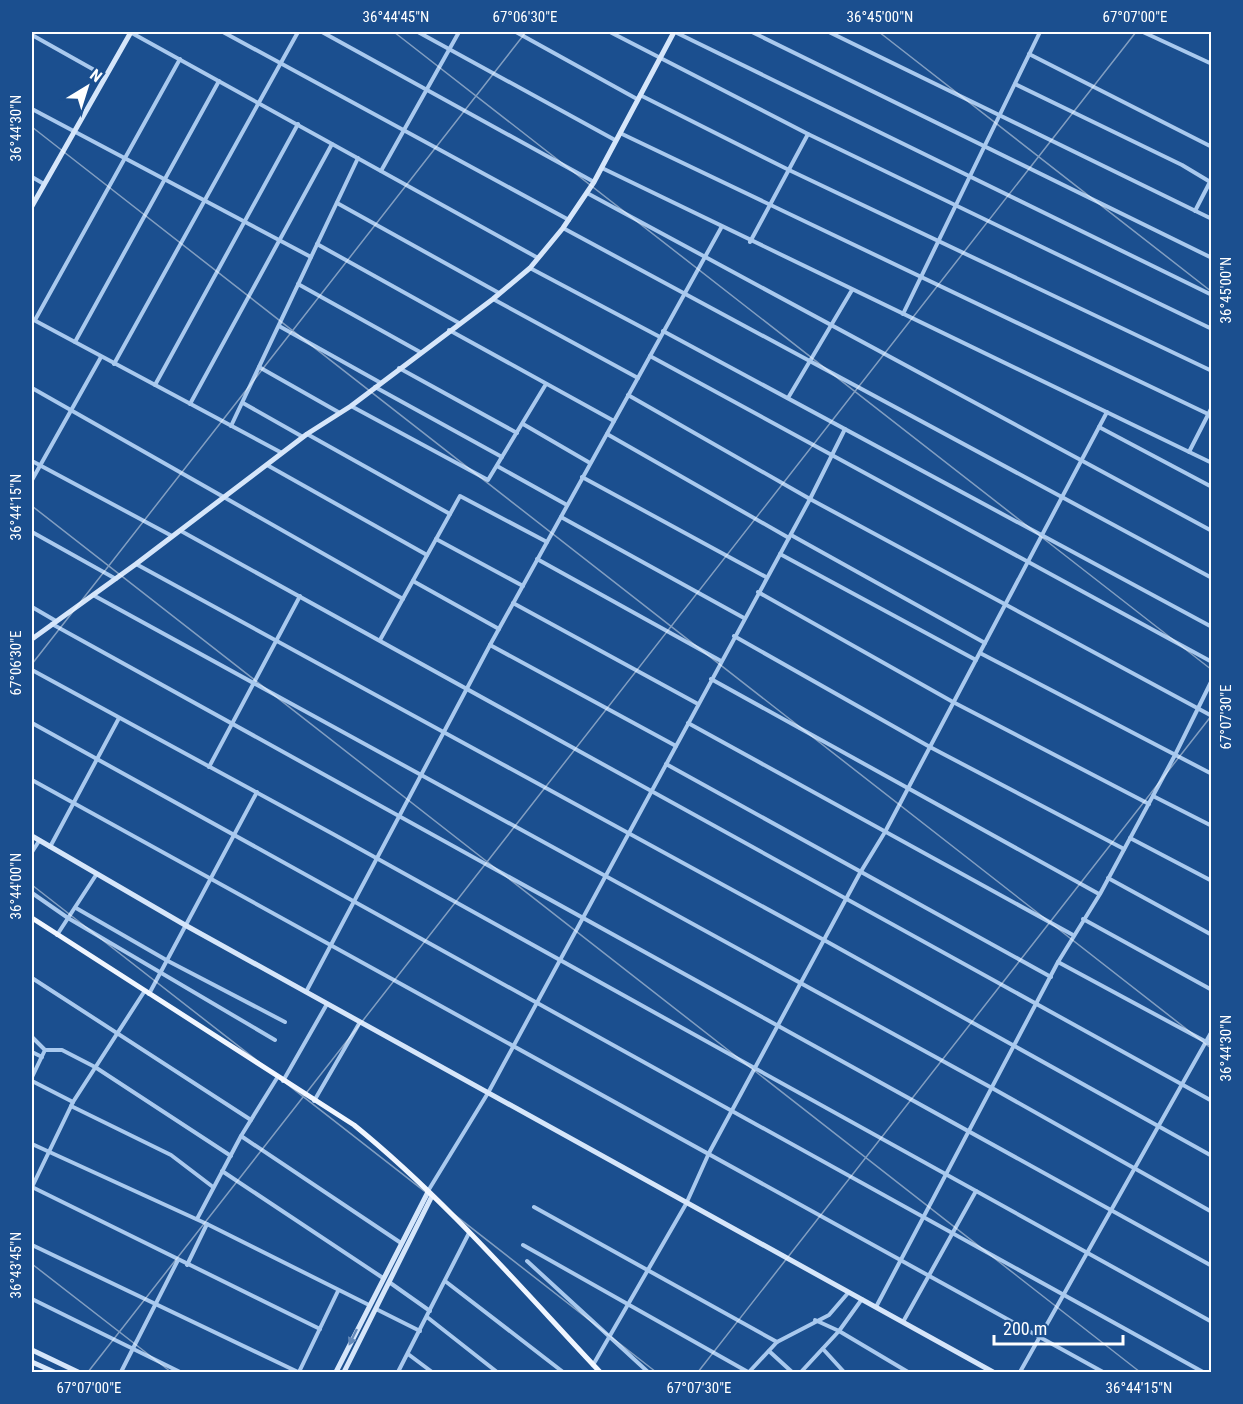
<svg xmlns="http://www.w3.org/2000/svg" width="1243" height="1404" font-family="'Roboto Condensed',sans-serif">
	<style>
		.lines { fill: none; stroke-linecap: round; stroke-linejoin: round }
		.street { stroke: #a9c9ee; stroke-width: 4 }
		.secondary { stroke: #d6e6fa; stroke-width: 5 }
		.primary { stroke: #f0f6ff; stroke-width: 5 }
		.oneway { fill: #668bba }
		.ticks { fill: none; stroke: #fff; stroke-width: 1.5; stroke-opacity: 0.45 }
		.neatline { fill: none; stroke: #fff; stroke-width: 2 }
		.ticks-label { font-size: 15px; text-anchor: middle; fill: #fff }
	</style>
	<rect width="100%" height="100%" fill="#1b4f8f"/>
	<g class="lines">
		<g class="street">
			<path d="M 130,32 L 538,258"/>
			<path d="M 223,32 L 569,220"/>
			<path d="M 322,32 L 594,182"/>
			<path d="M 418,32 L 615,140"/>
			<path d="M 516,32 L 637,99"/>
			<path d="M 610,32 L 808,134 L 1212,329"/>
			<path d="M 675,32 L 1212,295"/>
			<path d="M 752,32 L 1212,258"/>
			<path d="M 829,32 L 1212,219"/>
			<path d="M 1143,32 L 1212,64"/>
			<path d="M 32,35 L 105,76"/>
			<path d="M 1029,54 L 1212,147"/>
			<path d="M 1015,84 L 1182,165 L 1212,183"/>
			<path d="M 640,95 L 789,170 L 1212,371"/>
			<path d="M 32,109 L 311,257"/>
			<path d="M 620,133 L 1208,414"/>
			<path d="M 602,168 L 1212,463"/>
			<path d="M 381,171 L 459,32"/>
			<path d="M 32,177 L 44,184"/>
			<path d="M 587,193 L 1212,531"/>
			<path d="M 337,203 L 499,293"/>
			<path d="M 1195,211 L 1212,178"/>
			<path d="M 563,228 L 1212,578"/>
			<path d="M 750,242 L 808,134"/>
			<path d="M 317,244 L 459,323"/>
			<path d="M 530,268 L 660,337"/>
			<path d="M 298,284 L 420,352"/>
			<path d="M 493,299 L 638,378"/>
			<path d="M 903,314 L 1040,32"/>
			<path d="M 32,319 L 282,453"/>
			<path d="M 35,320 L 180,59"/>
			<path d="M 279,326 L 381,383"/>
			<path d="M 449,330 L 614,421"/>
			<path d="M 663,331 L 1212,627"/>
			<path d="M 75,342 L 219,81"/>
			<path d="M 650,356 L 1212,662"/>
			<path d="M 114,364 L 298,32"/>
			<path d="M 259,367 L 340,413"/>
			<path d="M 399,368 L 517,433"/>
			<path d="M 155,385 L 298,124"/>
			<path d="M 375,387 L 502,457"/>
			<path d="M 32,388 L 403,599"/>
			<path d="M 628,395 L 810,499 L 1212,716"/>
			<path d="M 788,398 L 852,290"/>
			<path d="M 243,403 L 303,437"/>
			<path d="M 190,404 L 332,144"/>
			<path d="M 351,406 L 488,480 L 546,384"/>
			<path d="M 523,424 L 590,463"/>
			<path d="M 231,426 L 358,158"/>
			<path d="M 1099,427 L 1212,487"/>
			<path d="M 307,434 L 450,514"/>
			<path d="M 607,434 L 789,538"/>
			<path d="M 1189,452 L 1212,407"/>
			<path d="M 32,461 L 172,536"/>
			<path d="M 267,465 L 427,555"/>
			<path d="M 497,466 L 567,505"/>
			<path d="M 582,477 L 766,577"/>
			<path d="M 32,480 L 101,357"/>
			<path d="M 561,517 L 744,618"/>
			<path d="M 181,531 L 1212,1101"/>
			<path d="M 32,532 L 116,579"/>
			<path d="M 791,535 L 985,643"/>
			<path d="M 436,539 L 523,586"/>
			<path d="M 780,554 L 976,660"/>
			<path d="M 537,559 L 721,661"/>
			<path d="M 136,564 L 824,940 L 1212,1156"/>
			<path d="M 413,581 L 499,629"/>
			<path d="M 758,592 L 953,702 L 1149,804"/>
			<path d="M 93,595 L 992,1088 L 1212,1212"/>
			<path d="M 513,603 L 698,704"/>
			<path d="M 32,607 L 56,621"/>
			<path d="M 52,624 L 1212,1266"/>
			<path d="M 734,636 L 930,747 L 1124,849"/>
			<path d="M 380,640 L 460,496 L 547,542"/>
			<path d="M 490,645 L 676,746"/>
			<path d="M 980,653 L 1212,774"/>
			<path d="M 32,670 L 333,834 L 1212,1322"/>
			<path d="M 711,679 L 1099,894"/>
			<path d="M 32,723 L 1203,1372"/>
			<path d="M 688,723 L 1073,935"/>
			<path d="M 666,764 L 1051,977"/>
			<path d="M 209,767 L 300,596"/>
			<path d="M 32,780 L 1103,1372"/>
			<path d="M 1153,796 L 1212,826"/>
			<path d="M 1130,838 L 1212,881"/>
			<path d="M 50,847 L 119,718"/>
			<path d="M 32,852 L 39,841"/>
			<path d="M 1108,878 L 1212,935"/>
			<path d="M 32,893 L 68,918 L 275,1040"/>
			<path d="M 76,908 L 168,961 L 285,1022"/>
			<path d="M 1083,919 L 1212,990"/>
			<path d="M 57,935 L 96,875"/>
			<path d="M 1058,962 L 1212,1045"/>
			<path d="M 32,978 L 251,1120"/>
			<path d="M 306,992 L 490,645 L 721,228"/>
			<path d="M 149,994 L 257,792"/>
			<path d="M 32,1037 L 45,1050 L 62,1050 L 95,1067 L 231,1156"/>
			<path d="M 32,1052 L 42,1057"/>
			<path d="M 32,1077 L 45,1050"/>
			<path d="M 32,1081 L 73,1102"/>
			<path d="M 283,1081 L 327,1004"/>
			<path d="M 314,1101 L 360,1022"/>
			<path d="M 71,1106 L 171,1155 L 213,1187"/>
			<path d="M 241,1136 L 401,1243"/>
			<path d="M 32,1144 L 207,1224 L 369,1305"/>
			<path d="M 222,1171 L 383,1278"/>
			<path d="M 32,1187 L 320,1329"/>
			<path d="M 32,1187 L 73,1102 L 144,992"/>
			<path d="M 428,1191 L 488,1093 L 810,499 L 845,429"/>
			<path d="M 534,1207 L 777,1342"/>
			<path d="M 197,1219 L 241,1136 L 277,1078"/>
			<path d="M 32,1245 L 298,1372"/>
			<path d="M 523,1245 L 748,1372"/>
			<path d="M 527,1261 L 648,1372"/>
			<path d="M 187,1265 L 207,1224"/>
			<path d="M 445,1281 L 563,1372"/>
			<path d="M 389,1282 L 430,1311"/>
			<path d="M 32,1299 L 180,1372"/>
			<path d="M 876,1307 L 1058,962 L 1100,894 L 1175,755 L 1212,680"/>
			<path d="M 376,1309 L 420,1331"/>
			<path d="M 427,1317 L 497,1372"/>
			<path d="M 815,1320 L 839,1331 L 908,1372"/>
			<path d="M 903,1322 L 976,1191"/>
			<path d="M 823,1349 L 844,1372"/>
			<path d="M 769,1351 L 792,1372"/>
			<path d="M 408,1354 L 432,1372"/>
			<path d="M 593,1365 L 686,1204 L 709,1153 L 860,873 L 885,832 L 1107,412"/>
			<path d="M 121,1372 L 178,1260"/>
			<path d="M 299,1372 L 338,1291"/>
			<path d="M 398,1372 L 469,1233"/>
			<path d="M 749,1372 L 777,1342 L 829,1315 L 848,1293"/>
			<path d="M 801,1372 L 839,1331 L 862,1299"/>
			<path d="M 1020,1372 L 1212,1031"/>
		</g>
		<g class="secondary">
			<path d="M 32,206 L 131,32"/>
			<path d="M 32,639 L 136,564 L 307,434 L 351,406 L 493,299 L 530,268 L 563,228 L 594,182 L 674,32"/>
			<path d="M 32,836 L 185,925 L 993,1372"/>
			<path d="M 32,1350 L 78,1372"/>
			<path d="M 32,1362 L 54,1372"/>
			<path d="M 336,1372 L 428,1192"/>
			<path d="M 344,1372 L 432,1196"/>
		</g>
		<path class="primary" d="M 32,918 L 354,1125 C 444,1198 521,1288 600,1372"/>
	</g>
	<defs><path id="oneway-solid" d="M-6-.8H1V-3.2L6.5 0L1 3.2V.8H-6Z" transform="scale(1.5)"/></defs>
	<use class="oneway" href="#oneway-solid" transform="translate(353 1337) rotate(116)"/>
	<path class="ticks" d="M 394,32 L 1212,670M 879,32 L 1212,292M 32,127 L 1212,1049M 32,506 L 1140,1372M 32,664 L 526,32M 32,885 L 656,1372M 32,1264 L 171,1372M 88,1372 L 1136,32M 698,1372 L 1212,715"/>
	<rect width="1243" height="1404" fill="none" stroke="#1b4f8f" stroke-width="66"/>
	<g transform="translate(87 87) rotate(38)" stroke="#1b4f8f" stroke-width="4.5" paint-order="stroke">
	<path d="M0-4.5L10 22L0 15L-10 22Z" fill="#ffffff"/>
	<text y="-9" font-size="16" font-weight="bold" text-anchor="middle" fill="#ffffff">N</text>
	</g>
	<path d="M994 1335v9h129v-9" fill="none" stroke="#ffffff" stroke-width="3"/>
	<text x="1003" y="1335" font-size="18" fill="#ffffff" stroke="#1b4f8f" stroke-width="4.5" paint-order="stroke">200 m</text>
	<rect x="33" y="33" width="1177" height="1338" class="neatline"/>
	<g class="ticks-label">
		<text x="396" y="22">36°44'45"N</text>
		<text x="525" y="22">67°06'30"E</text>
		<text x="880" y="22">36°45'00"N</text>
		<text x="1135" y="22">67°07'00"E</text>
		<text transform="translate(16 128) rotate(-90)" y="5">36°44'30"N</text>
		<text transform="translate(1226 290) rotate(-90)" y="5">36°45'00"N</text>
		<text transform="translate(16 507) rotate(-90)" y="5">36°44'15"N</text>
		<text transform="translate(16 663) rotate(-90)" y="5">67°06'30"E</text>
		<text transform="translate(1226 717) rotate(-90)" y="5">67°07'30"E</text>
		<text transform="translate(16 886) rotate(-90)" y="5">36°44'00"N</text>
		<text transform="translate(1226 1048) rotate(-90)" y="5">36°44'30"N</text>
		<text transform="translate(16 1265) rotate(-90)" y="5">36°43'45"N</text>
		<text x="89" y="1393">67°07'00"E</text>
		<text x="699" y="1393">67°07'30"E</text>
		<text x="1139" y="1393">36°44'15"N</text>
	</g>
</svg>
